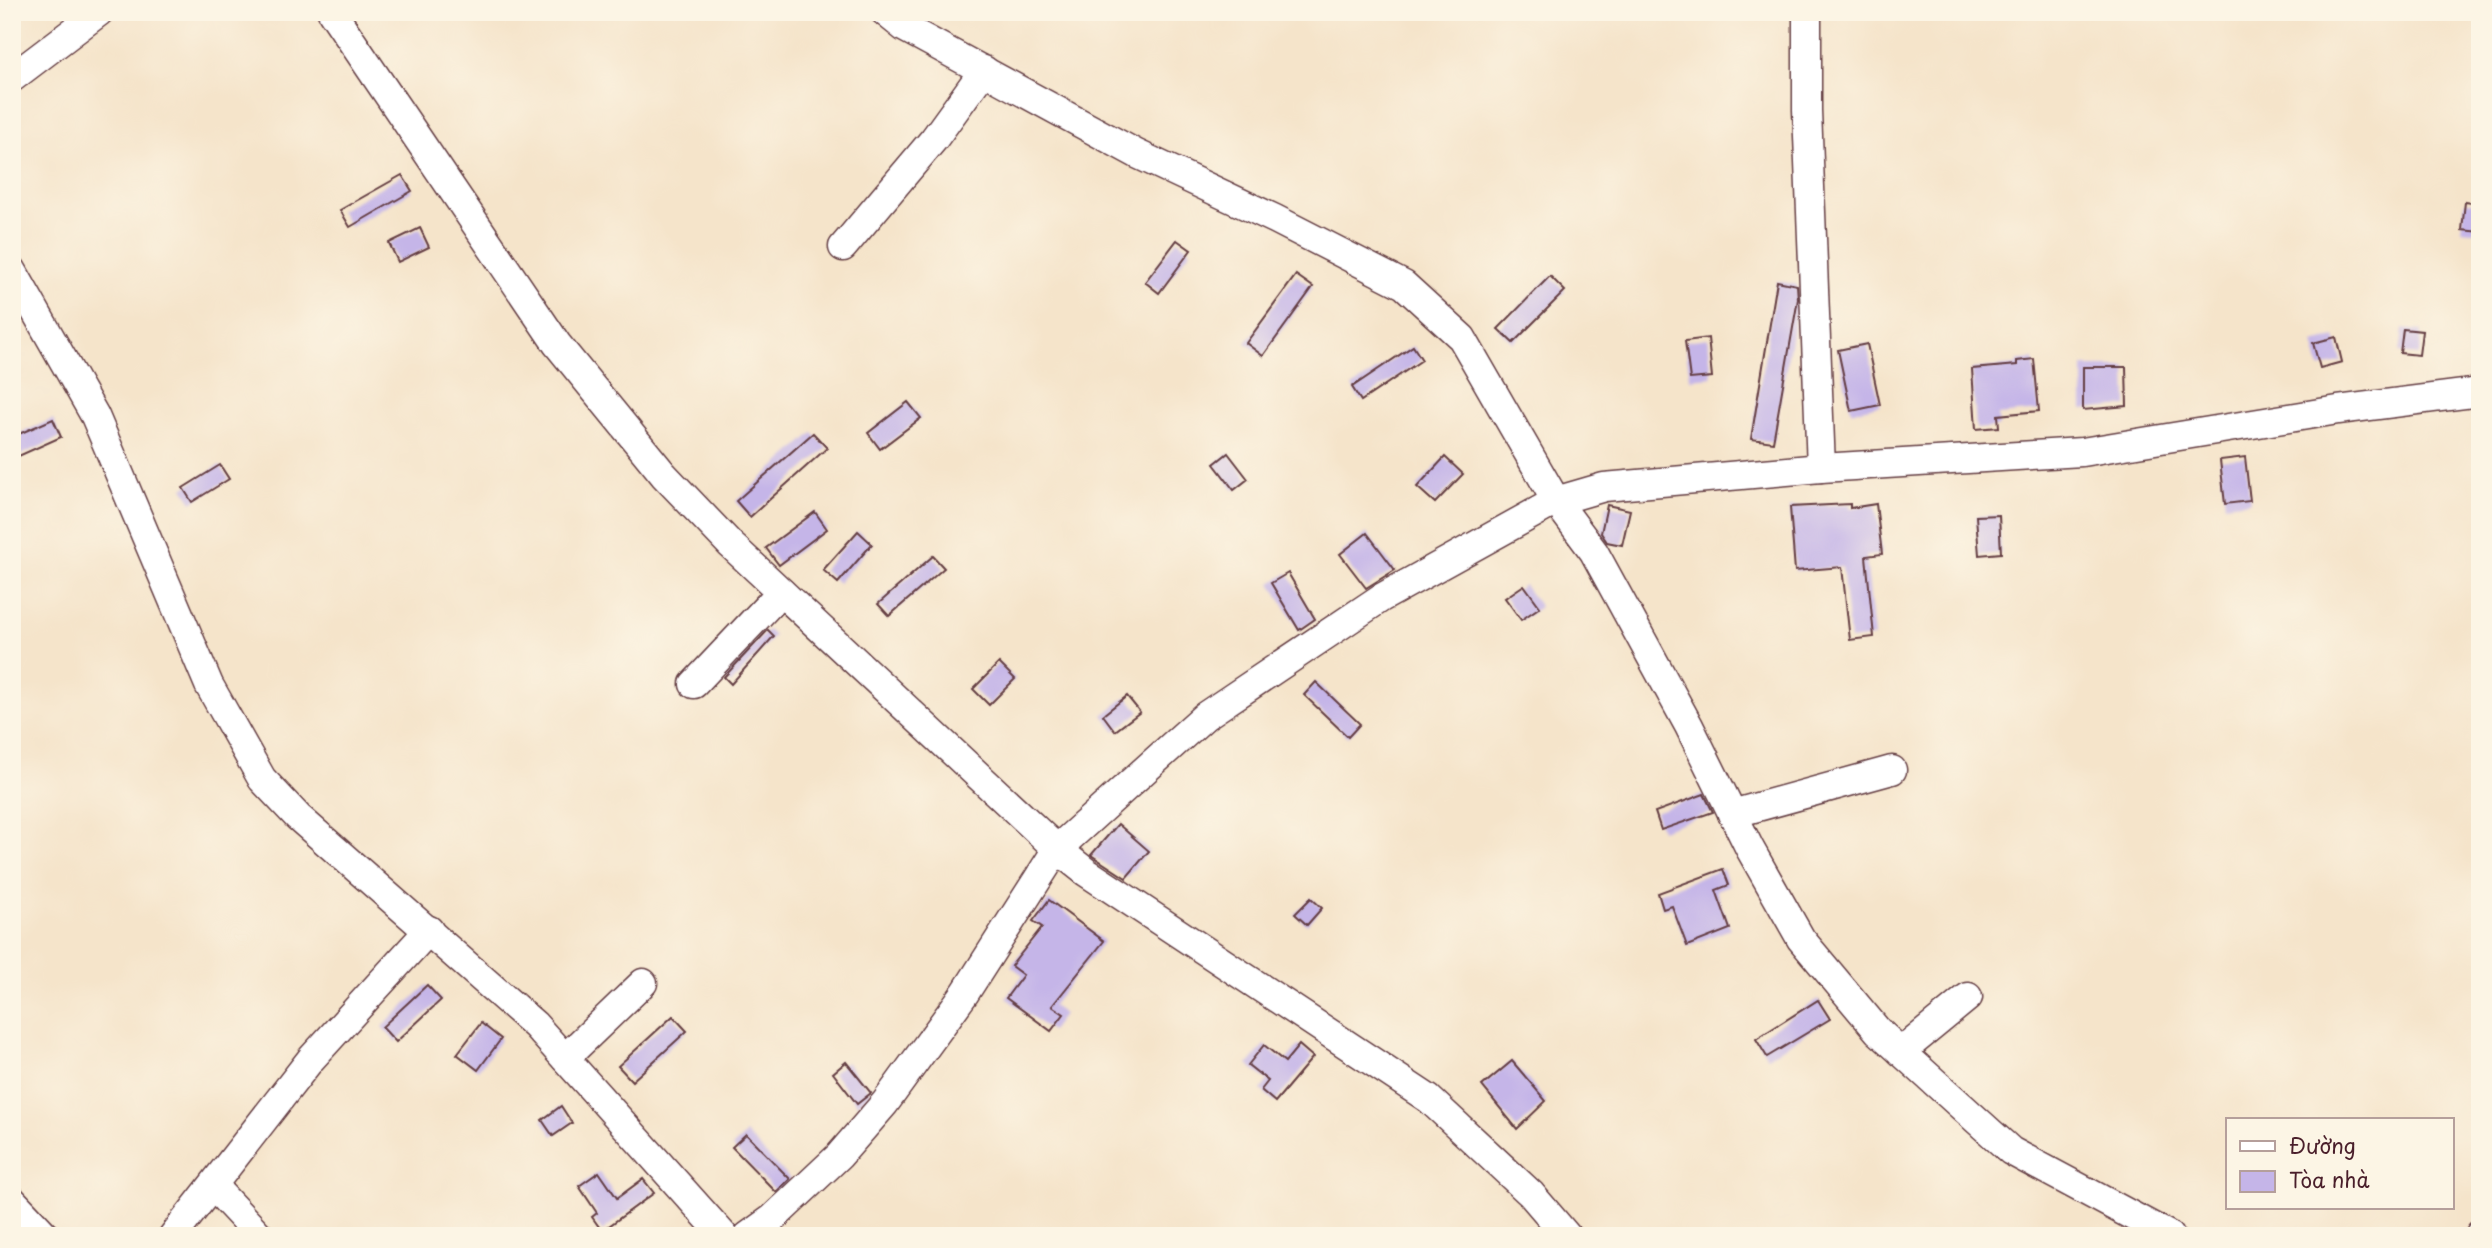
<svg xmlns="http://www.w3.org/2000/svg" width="2492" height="1248" font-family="'Playpen Sans',sans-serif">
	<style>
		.building { fill: #c5b5e8 }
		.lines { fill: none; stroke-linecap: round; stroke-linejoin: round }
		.minor-casing { stroke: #643d43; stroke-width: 31 }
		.minor { stroke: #fff; stroke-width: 28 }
	</style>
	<rect width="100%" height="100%" fill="#fcf5e5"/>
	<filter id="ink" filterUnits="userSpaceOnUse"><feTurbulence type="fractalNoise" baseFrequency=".0143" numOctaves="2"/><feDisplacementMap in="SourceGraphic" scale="14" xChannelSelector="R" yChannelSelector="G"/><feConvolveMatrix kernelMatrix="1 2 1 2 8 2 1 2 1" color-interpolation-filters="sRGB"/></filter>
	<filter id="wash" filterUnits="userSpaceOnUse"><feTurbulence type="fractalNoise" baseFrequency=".00686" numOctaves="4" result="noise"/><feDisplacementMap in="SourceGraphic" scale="28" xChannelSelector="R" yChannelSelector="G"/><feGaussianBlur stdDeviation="1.57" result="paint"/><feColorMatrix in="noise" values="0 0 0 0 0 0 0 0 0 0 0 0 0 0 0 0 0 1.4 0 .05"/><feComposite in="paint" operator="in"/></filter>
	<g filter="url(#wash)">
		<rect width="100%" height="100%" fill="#f5e4ca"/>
		<g id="blocks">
			<g class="building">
				<path d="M 402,175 L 412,191 L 350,227 L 340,210 Z"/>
				<path d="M 2465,202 L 2480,204 L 2480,232 L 2462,230 Z"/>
				<path d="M 420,228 L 429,247 L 398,262 L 389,243 Z"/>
				<path d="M 1177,240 L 1191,250 L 1159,293 L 1145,282 Z"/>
				<path d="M 1296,275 L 1313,287 L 1263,356 L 1246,343 Z"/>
				<path d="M 1550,276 L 1565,291 L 1513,343 L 1498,329 Z"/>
				<path d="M 1777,281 L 1797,285 L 1798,299 L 1773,442 L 1751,439 Z"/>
				<path d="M 2403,329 L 2422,331 L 2419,355 L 2400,353 Z"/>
				<path d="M 2336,337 L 2342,362 L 2320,368 L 2313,343 Z"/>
				<path d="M 1708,338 L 1712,377 L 1690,379 L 1685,341 Z"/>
				<path d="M 1867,344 L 1880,405 L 1851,411 L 1838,350 Z"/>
				<path d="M 1413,346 L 1422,360 L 1361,401 L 1352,387 Z"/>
				<path d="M 2034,359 L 2039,411 L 1998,415 L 1999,427 L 1976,429 L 1972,369 L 2017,365 L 2017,361 Z"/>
				<path d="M 2083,367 L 2126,367 L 2127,406 L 2083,410 Z"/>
				<path d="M 908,402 L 921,418 L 880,449 L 868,433 Z"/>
				<path d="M 53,419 L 61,437 L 12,459 L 12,437 Z"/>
				<path d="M 813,433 L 827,448 L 750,517 L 736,501 Z"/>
				<path d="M 1228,453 L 1248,479 L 1234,490 L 1214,464 Z"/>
				<path d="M 1445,457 L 1463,474 L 1435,503 L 1417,487 Z"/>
				<path d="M 2245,457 L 2250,501 L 2225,504 L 2220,460 Z"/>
				<path d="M 220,465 L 229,479 L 192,502 L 183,488 Z"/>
				<path d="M 1850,504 L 1850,508 L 1876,504 L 1882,554 L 1866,556 L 1874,637 L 1850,640 L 1842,567 L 1795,571 L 1790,507 Z"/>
				<path d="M 1607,505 L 1630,510 L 1622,545 L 1607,542 L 1601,533 Z"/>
				<path d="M 815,512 L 827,529 L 779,565 L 766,548 Z"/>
				<path d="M 1999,515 L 2001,553 L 1979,555 L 1976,516 Z"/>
				<path d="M 858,531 L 872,544 L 838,583 L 823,570 Z"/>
				<path d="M 1367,533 L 1395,570 L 1366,588 L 1340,554 Z"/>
				<path d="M 933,556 L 944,568 L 889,616 L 878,604 Z"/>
				<path d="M 1288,573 L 1315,619 L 1299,630 L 1271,583 Z"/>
				<path d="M 1524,585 L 1540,607 L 1521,620 L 1505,598 Z"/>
				<path d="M 768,630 L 774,636 L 731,684 L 724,677 Z"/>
				<path d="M 999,663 L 1015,679 L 989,705 L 973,689 Z"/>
				<path d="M 1316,682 L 1360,724 L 1348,737 L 1304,695 Z"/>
				<path d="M 1127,696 L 1140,712 L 1115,731 L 1103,715 Z"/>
				<path d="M 1704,794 L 1713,812 L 1661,830 L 1655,812 Z"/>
				<path d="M 1118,824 L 1149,851 L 1126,878 L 1091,855 Z"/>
				<path d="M 1723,869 L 1729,885 L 1716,890 L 1730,929 L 1687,946 L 1672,906 L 1663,909 L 1658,893 Z"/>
				<path d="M 1311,898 L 1322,908 L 1307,925 L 1295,914 Z"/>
				<path d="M 1049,900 L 1104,941 L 1052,1006 L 1064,1014 L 1051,1031 L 1006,998 L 1023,975 L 1011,966 L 1042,927 L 1033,921 Z"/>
				<path d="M 427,985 L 441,1000 L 396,1042 L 382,1027 Z"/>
				<path d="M 1818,1000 L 1830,1019 L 1767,1057 L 1756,1039 Z"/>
				<path d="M 673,1016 L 687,1031 L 632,1081 L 618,1066 Z"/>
				<path d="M 481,1023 L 501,1039 L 478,1070 L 457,1054 Z"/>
				<path d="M 1264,1045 L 1285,1062 L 1299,1045 L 1313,1057 L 1275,1102 L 1261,1090 L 1268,1081 L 1248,1065 Z"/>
				<path d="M 1512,1061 L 1546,1101 L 1517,1129 L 1482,1086 Z"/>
				<path d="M 846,1062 L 871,1093 L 857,1104 L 833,1073 Z"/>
				<path d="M 561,1106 L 572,1123 L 553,1136 L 542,1120 Z"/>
				<path d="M 746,1134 L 790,1179 L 776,1192 L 732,1147 Z"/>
				<path d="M 599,1172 L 617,1198 L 643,1179 L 654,1193 L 602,1231 L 592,1217 L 597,1213 L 579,1186 Z"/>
			</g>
		</g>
	</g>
	<g filter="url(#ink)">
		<use href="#blocks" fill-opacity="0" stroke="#643d43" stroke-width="2"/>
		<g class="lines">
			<g class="minor-casing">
				<g id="minor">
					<path d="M 332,12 L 557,344 L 664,475 L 731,545 L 1057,849 L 1086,872 L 1429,1099 L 1531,1194 L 1567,1236"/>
					<path d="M 1807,12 L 1807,110 L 1821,468"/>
					<path d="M 12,78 L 99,12"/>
					<path d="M 843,247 L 934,139 L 984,70"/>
					<path d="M 12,270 L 95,416 L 209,685 L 262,779 L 298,817 L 535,1025 L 724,1236"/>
					<path d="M 694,684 L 781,592"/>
					<path d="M 1732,814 L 1892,770"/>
					<path d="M 1901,1052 L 1968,997"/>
					<path d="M 565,1058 L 643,983"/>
					<path d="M 213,1186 L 260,1236"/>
					<path d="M 12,1200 L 46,1236"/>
					<path d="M 173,1236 L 311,1059 L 429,930"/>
					<path d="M 748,1236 L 773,1218 L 839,1156 L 885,1103 L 965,993 L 1057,849 L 1205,716 L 1381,598 L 1556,501 L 1462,338 L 1404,285 L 1275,219 L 1137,154 L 905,28 L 885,12"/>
					<path d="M 2170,1236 L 2011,1151 L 1878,1031 L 1801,939 L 1750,849 L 1689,726 L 1594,552 L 1556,501 L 1604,487 L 1821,468 L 2082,452 L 2338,410 L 2480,392"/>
					<path d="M 2479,1236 L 2480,1234"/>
				</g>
			</g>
			<use href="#minor" class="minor"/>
		</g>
	</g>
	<rect width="2492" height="1248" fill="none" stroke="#fcf5e5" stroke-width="42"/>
	<rect x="2226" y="1118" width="228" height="91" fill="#fcf5e5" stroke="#b59f9b" stroke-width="2"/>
	<rect x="2240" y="1141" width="35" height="10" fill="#ffffff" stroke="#b59f9b" stroke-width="2"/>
	<text x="2289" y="1154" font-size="21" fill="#4a1f2b">Đường</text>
	<rect x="2240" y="1171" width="35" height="21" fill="#c5b5e8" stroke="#b59f9b" stroke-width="2"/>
	<text x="2289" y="1188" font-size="21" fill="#4a1f2b">Tòa nhà</text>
</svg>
